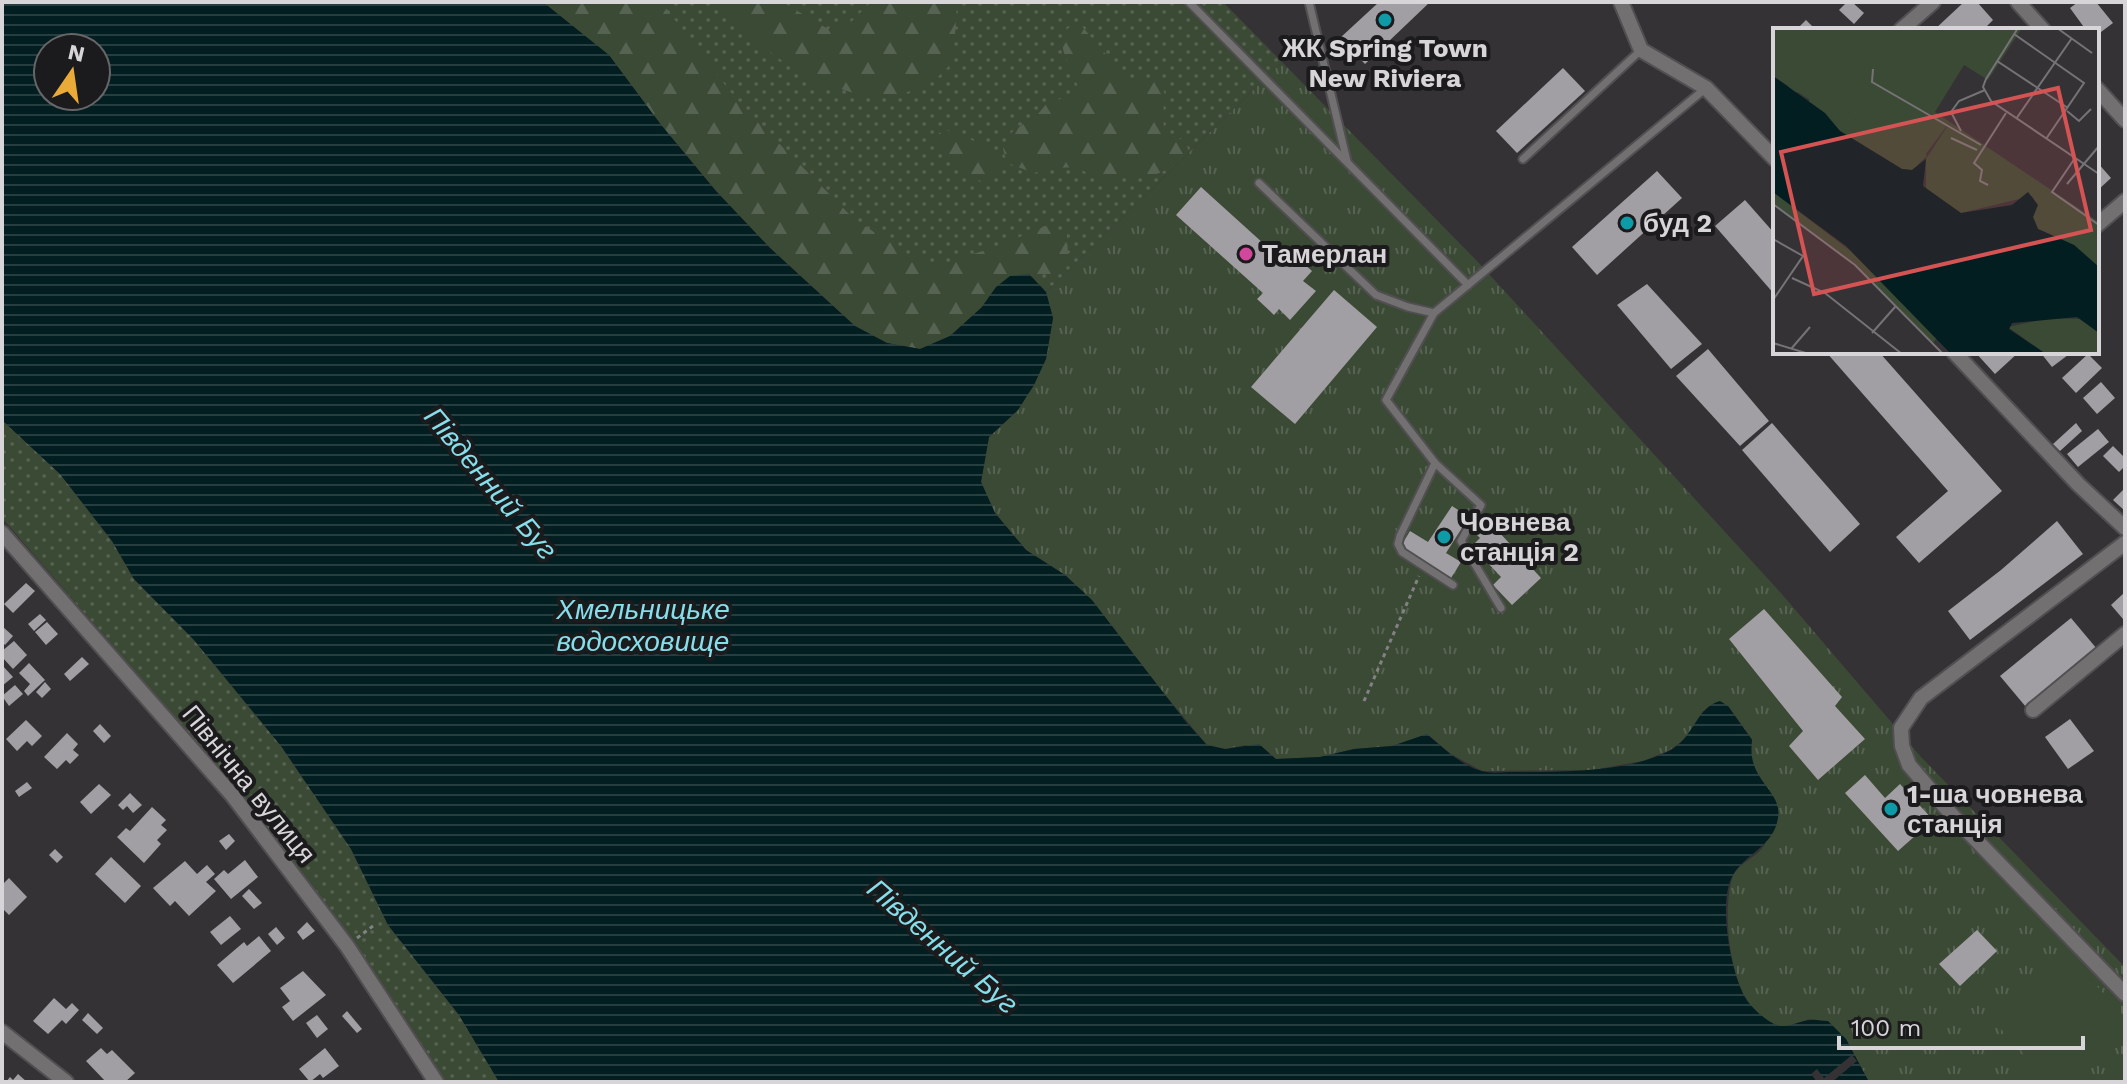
<svg xmlns="http://www.w3.org/2000/svg" width="2127" height="1084" font-family="'Work Sans',sans-serif">
	<style>
		.grass { fill: url(#grass-dots) }
		.forest { fill: url(#forest-firs) }
		.park { fill: url(#park-tufts) }
		.garden { fill: #3b4a35 }
		.water { fill: url(#water-rules); fill-rule: evenodd }
		.pier { fill: #353235 }
		.building { fill: #a29fa4 }
		.lines { fill: none; stroke-linecap: round; stroke-linejoin: round }
		.lane-casing { stroke: #524f52; stroke-width: 11 }
		.street-casing { stroke: #524f52; stroke-width: 18 }
		.path { stroke: #838184; stroke-width: 3; stroke-dasharray: 4 4; stroke-linecap: butt }
		.lane { stroke: #727071; stroke-width: 7 }
		.street { stroke: #727071; stroke-width: 14 }
		.culture-dot { fill: #0f9aa8; stroke: #1b1a1c; stroke-width: 3 }
		.hotel-dot { fill: #d1479c; stroke: #1b1a1c; stroke-width: 3 }
		.labels { text-anchor: middle; stroke-width: 8; stroke-linejoin: round; paint-order: stroke }
		.poi-label { font-size: 26px; font-weight: bold; fill: #d7d5d8; stroke: #1b1a1c; text-anchor: start }
		.street-label { font-size: 26px; fill: #d7d5d8; stroke: #1b1a1c }
		.water-label { font-size: 28px; font-style: italic; fill: #85dee9; stroke: #1b1a1c }
		.inset-road { fill: none; stroke: #767376; stroke-width: 2 }
		.view { fill: #d65354; fill-opacity: 0.15; stroke: #d65354; stroke-width: 4 }
		.inset-edge { fill: none; stroke: #d7d5d8; stroke-width: 4 }
	</style>
	<defs>
		<pattern id="grass-dots" width="8" height="8" patternUnits="userSpaceOnUse" patternTransform="scale(2)"><rect width="8" height="8" fill="#3b4a35"/><path d="M2 2h.1M6 6h.1" fill="none" stroke="#576352" stroke-width="1.8" stroke-linecap="round"/></pattern>
		<pattern id="forest-firs" width="22" height="20" patternUnits="userSpaceOnUse" patternTransform="scale(2)"><rect width="22" height="20" fill="#3b4a35"/><path d="M5 1l3.5 6h-7zM16 11l3.5 6h-7z" fill="#576352"/></pattern>
		<pattern id="park-tufts" width="24" height="20" patternUnits="userSpaceOnUse" patternTransform="scale(2)"><rect width="24" height="20" fill="#3b4a35"/><path d="M3 7l-1-3M5 7V3M7 7l1-3M15 17l-1-3M17 17v-4M19 17l1-3" fill="none" stroke="#576352"/></pattern>
		<pattern id="water-rules" width="6" height="5" patternUnits="userSpaceOnUse" patternTransform="scale(2)"><rect width="6" height="5" fill="#021e21"/><path d="M0 2.5h6" fill="none" stroke="#263e40"/></pattern>
	</defs>
	<rect width="100%" height="100%" fill="#353235"/>
	<g class="grass">
		<path d="M 543,2 L 1223,2 L 1282,62 L 1046,292 L 1029,274 L 981,308 L 609,55 Z"/>
		<path d="M 2,420 L 60,474 L 112,541 L 134,579 L 194,640 L 281,746 L 351,849 L 388,925 L 459,1015 L 499,1082 L 446,1082 L 354,941 L 239,791 L 2,518 Z"/>
	</g>
	<g class="forest">
		<path d="M 543,2 L 661,2 L 739,103 L 854,219 L 908,254 L 939,265 L 998,246 L 1048,225 L 1067,235 L 1068,258 L 1056,274 L 1029,274 L 996,287 L 981,308 L 950,336 L 920,349 L 887,343 L 855,326 L 770,248 L 716,191 L 662,126 L 565,21 Z"/>
		<path d="M 718,2 L 782,2 L 828,29 L 851,22 L 871,2 L 957,2 L 954,51 L 948,67 L 933,81 L 905,93 L 869,98 L 835,87 L 818,86 L 767,50 L 736,22 Z"/>
		<path d="M 1079,23 L 1122,73 L 1136,81 L 1161,78 C 1170,103 1157,113 1167,135 L 1184,140 L 1188,149 C 1183,163 1158,176 1142,178 C 1136,179 1128,176 1122,174 L 1106,184 L 1077,167 L 1055,168 L 1034,173 L 1007,163 L 1003,149 L 1012,132 L 1038,114 L 1048,102 L 1081,94 C 1074,71 1044,33 1079,23 Z"/>
		<path d="M 945,130 C 965,134 993,149 1001,169 L 989,181 L 982,182 C 964,172 943,159 936,140 L 939,133 Z"/>
	</g>
	<path class="park" d="M 1282,62 L 1477,261 L 1780,592 L 1921,757 L 2125,967 L 2125,1082 L 1869,1082 L 1846,1039 L 1809,1019 C 1800,1023 1789,1028 1779,1026 C 1730,1017 1721,917 1732,879 C 1736,863 1758,858 1765,844 C 1770,834 1770,807 1772,795 L 1754,769 L 1751,761 L 1752,739 L 1728,706 L 1703,711 L 1688,737 L 1670,750 L 1643,761 L 1591,770 L 1482,771 L 1451,754 L 1427,734 L 1392,746 L 1354,749 L 1320,757 L 1276,759 L 1246,745 L 1225,749 L 1207,745 L 1065,575 L 1026,550 L 995,513 L 981,482 L 989,437 L 1018,410 L 1046,359 L 1053,318 L 1046,292 Z"/>
	<path class="garden" d="M 2074,961 L 2125,1017 L 2125,1025 L 2112,1037 L 2117,1044 L 2078,1080 L 2072,1075 L 2064,1082 L 2050,1082 L 1999,1027 L 2016,1011 L 2011,1005 L 2051,969 L 2058,976 Z"/>
	<path class="water" d="M 2,2 L 543,2 L 609,55 L 662,126 L 716,191 L 770,248 L 855,326 L 887,343 L 920,349 L 950,336 L 981,308 L 996,287 L 1010,276 L 1029,274 L 1046,292 L 1053,318 L 1046,359 L 1034,385 L 1018,410 L 989,437 L 981,482 L 995,513 L 1026,550 L 1065,575 L 1092,600 L 1186,722 L 1207,745 L 1225,749 L 1259,744 L 1276,759 L 1320,757 L 1354,749 L 1392,746 L 1427,734 C 1442,747 1462,766 1482,771 C 1491,774 1504,772 1513,772 C 1561,772 1626,773 1669,751 C 1695,737 1696,707 1720,701 L 1728,706 L 1752,740 C 1746,781 1783,790 1778,818 C 1774,846 1745,854 1733,875 C 1718,901 1730,963 1741,989 C 1746,1003 1761,1017 1774,1024 C 1787,1030 1797,1021 1810,1020 C 1815,1019 1822,1021 1828,1021 L 1846,1039 L 1869,1082 L 499,1082 L 459,1015 L 388,925 L 351,849 L 281,746 L 194,640 L 134,579 L 112,541 L 60,474 L 2,420 ZM 48,48 L 96,48 L 96,96 L 48,96 Z"/>
	<path class="pier" d="M 1852,1055 L 1857,1061 L 1832,1082 L 1817,1082 L 1811,1074 L 1817,1069 L 1824,1078 Z"/>
	<g class="building">
		<path d="M 1379,2 L 1430,2 L 1365,64 L 1340,38 Z"/>
		<path d="M 1847,2 L 1852,2 L 1864,13 L 1854,24 L 1839,10 Z"/>
		<path d="M 1964,2 L 1977,2 L 1993,20 L 1983,30 L 1934,30 Z"/>
		<path d="M 2078,2 L 2096,2 L 2113,23 L 2097,35 L 2097,30 L 2086,30 L 2070,8 Z"/>
		<path d="M 1806,20 L 1816,30 L 1796,30 Z"/>
		<path d="M 1563,68 L 1585,91 L 1517,153 L 1496,131 Z"/>
		<path d="M 2097,162 L 2111,178 L 2097,191 Z"/>
		<path d="M 1657,171 L 1682,198 L 1597,275 L 1572,247 Z"/>
		<path d="M 1201,187 L 1286,264 L 1294,255 L 1312,271 L 1303,281 L 1316,291 L 1290,320 L 1279,309 L 1274,315 L 1257,299 L 1263,293 L 1176,215 Z"/>
		<path d="M 1745,200 L 1775,234 L 1775,295 L 1715,226 Z"/>
		<path d="M 1647,284 L 1702,344 L 1671,369 L 1617,305 Z"/>
		<path d="M 1334,290 L 1377,327 L 1295,424 L 1251,387 Z"/>
		<path d="M 1708,349 L 1769,421 L 1740,446 L 1676,376 Z"/>
		<path d="M 1826,352 L 1879,352 L 2002,491 L 1919,563 L 1896,537 L 1948,491 Z"/>
		<path d="M 1975,352 L 2019,352 L 1995,374 Z"/>
		<path d="M 2040,352 L 2072,352 L 2052,367 Z"/>
		<path d="M 2088,354 L 2102,368 L 2076,393 L 2062,378 Z"/>
		<path d="M 2101,382 L 2115,398 L 2097,414 L 2083,398 Z"/>
		<path d="M 1772,423 L 1860,524 L 1830,552 L 1742,450 Z"/>
		<path d="M 2076,423 L 2082,431 L 2060,451 L 2053,444 Z"/>
		<path d="M 2098,429 L 2109,442 L 2078,467 L 2067,454 Z"/>
		<path d="M 2113,446 L 2125,458 L 2125,466 L 2119,472 L 2103,456 Z"/>
		<path d="M 2125,488 L 2125,511 L 2113,500 Z"/>
		<path d="M 1452,506 L 1469,517 L 1446,553 L 1461,562 L 1451,578 L 1401,546 L 1410,531 L 1428,542 Z"/>
		<path d="M 1487,519 L 1541,578 L 1512,605 L 1493,585 L 1501,577 L 1472,546 L 1480,538 L 1473,531 Z"/>
		<path d="M 2057,521 L 2083,554 L 1970,640 L 1948,611 L 2001,570 Z"/>
		<path d="M 26,583 L 35,591 L 13,613 L 4,604 Z"/>
		<path d="M 2125,592 L 2125,617 L 2123,619 L 2111,605 Z"/>
		<path d="M 1764,609 L 1842,697 L 1835,706 L 1865,739 L 1818,780 L 1789,746 L 1803,731 L 1729,639 Z"/>
		<path d="M 40,614 L 46,620 L 34,631 L 28,624 Z"/>
		<path d="M 2071,618 L 2097,649 L 2026,707 L 2000,676 Z"/>
		<path d="M 47,622 L 58,634 L 46,645 L 35,632 Z"/>
		<path d="M 2,626 L 13,636 L 5,645 L 2,642 Z"/>
		<path d="M 14,641 L 27,655 L 13,669 L 2,657 L 2,651 Z"/>
		<path d="M 82,657 L 89,664 L 70,681 L 64,674 Z"/>
		<path d="M 29,663 L 45,680 L 28,696 L 24,691 L 30,684 L 19,673 Z"/>
		<path d="M 2,665 L 13,677 L 2,686 Z"/>
		<path d="M 45,682 L 51,689 L 42,698 L 36,692 Z"/>
		<path d="M 15,685 L 23,694 L 9,706 L 2,696 Z"/>
		<path d="M 2070,719 L 2094,751 L 2068,769 L 2045,737 Z"/>
		<path d="M 26,720 L 42,736 L 32,746 L 27,741 L 17,751 L 6,739 Z"/>
		<path d="M 100,724 L 111,736 L 104,743 L 93,731 Z"/>
		<path d="M 67,733 L 78,744 L 73,750 L 79,755 L 70,764 L 66,760 L 57,769 L 44,757 Z"/>
		<path d="M 1865,775 L 1885,798 L 1900,784 L 1933,820 L 1898,851 L 1845,793 Z"/>
		<path d="M 27,782 L 32,788 L 19,797 L 15,791 Z"/>
		<path d="M 99,784 L 111,795 L 91,814 L 80,802 Z"/>
		<path d="M 130,793 L 142,805 L 133,813 L 127,806 L 123,810 L 118,805 Z"/>
		<path d="M 152,807 L 166,820 L 161,825 L 167,830 L 157,840 L 161,844 L 144,863 L 117,837 L 126,828 L 130,831 Z"/>
		<path d="M 229,834 L 235,841 L 226,850 L 219,841 Z"/>
		<path d="M 55,849 L 63,857 L 57,863 L 49,855 Z"/>
		<path d="M 111,857 L 141,886 L 125,903 L 95,874 Z"/>
		<path d="M 245,860 L 258,877 L 231,899 L 214,879 L 224,870 L 228,874 Z"/>
		<path d="M 185,861 L 197,874 L 207,865 L 215,874 L 206,882 L 216,891 L 189,916 L 175,901 L 170,906 L 153,888 Z"/>
		<path d="M 9,878 L 27,897 L 9,915 L 2,908 L 2,885 Z"/>
		<path d="M 249,889 L 262,903 L 254,909 L 242,896 Z"/>
		<path d="M 230,916 L 241,929 L 221,945 L 210,932 Z"/>
		<path d="M 307,922 L 315,931 L 303,940 L 297,932 Z"/>
		<path d="M 276,927 L 285,938 L 277,945 L 268,934 Z"/>
		<path d="M 1977,930 L 1997,951 L 1960,986 L 1939,964 Z"/>
		<path d="M 259,936 L 271,951 L 233,983 L 217,965 L 244,942 L 247,946 Z"/>
		<path d="M 303,971 L 326,995 L 293,1021 L 282,1007 L 290,1001 L 280,988 Z"/>
		<path d="M 54,998 L 66,1009 L 72,1003 L 79,1010 L 66,1024 L 62,1020 L 48,1034 L 33,1021 Z"/>
		<path d="M 347,1011 L 362,1029 L 357,1033 L 342,1016 Z"/>
		<path d="M 88,1013 L 103,1028 L 97,1034 L 82,1020 Z"/>
		<path d="M 317,1015 L 328,1029 L 317,1038 L 306,1023 Z"/>
		<path d="M 101,1048 L 107,1054 L 112,1050 L 135,1073 L 125,1082 L 106,1082 L 86,1061 Z"/>
		<path d="M 325,1048 L 339,1066 L 323,1078 L 320,1074 L 310,1082 L 299,1069 Z"/>
		<path d="M 18,1074 L 27,1082 L 6,1082 L 10,1077 L 13,1080 Z"/>
	</g>
	<g class="lines">
		<g class="lane-casing">
			<g id="lane">
				<path d="M 1189,2 L 1468,285"/>
				<path d="M 1309,2 L 1347,161"/>
				<path d="M 1523,159 L 1641,50"/>
				<path d="M 1259,183 L 1376,295 L 1408,307 L 1434,313"/>
				<path d="M 1435,463 L 1481,505 L 1461,541 L 1501,608"/>
				<path d="M 1453,585 L 1402,552 L 1398,544 L 1400,536 L 1435,463 L 1386,400 L 1434,313 L 1706,88"/>
			</g>
		</g>
		<g class="street-casing">
			<g id="street">
				<path d="M 1621,2 L 1641,50 L 1706,88 L 1775,159"/>
				<path d="M 2018,2 L 2043,30"/>
				<path d="M 1901,30 L 1933,2"/>
				<path d="M 2097,89 L 2125,120"/>
				<path d="M 2097,225 L 2125,201"/>
				<path d="M 1954,352 L 2078,484 L 2125,528"/>
				<path d="M 2,533 L 233,796 L 347,946 L 436,1082"/>
				<path d="M 2125,543 L 1921,698 L 1901,728 L 1902,746 L 1909,765 L 1952,815 L 2125,994"/>
				<path d="M 2033,710 L 2125,634"/>
				<path d="M 2,1032 L 66,1082"/>
			</g>
		</g>
		<g class="path">
			<path d="M 1364,701 L 1419,576"/>
			<path d="M 357,938 L 373,926"/>
		</g>
		<use href="#lane" class="lane"/>
		<use href="#street" class="street"/>
	</g>
	<g class="culture-dot">
		<circle cx="1385" cy="20" r="8"/>
		<circle cx="1627" cy="223" r="8"/>
		<circle cx="1444" cy="537" r="8"/>
		<circle cx="1891" cy="809" r="8"/>
	</g>
	<circle class="hotel-dot" cx="1246" cy="254" r="8"/>
	<g class="labels">
		<g class="poi-label">
			<text x="1385" y="57" text-anchor="middle">ЖК Spring Town<tspan x="1385" dy="30">New Riviera</tspan></text>
			<text x="1643" y="232">буд 2</text>
			<text x="1262" y="263">Тамерлан</text>
			<text x="1460" y="531">Човнева<tspan x="1460" dy="30">станція 2</tspan></text>
			<text x="1907" y="803">1-ша човнева<tspan x="1907" dy="30">станція</tspan></text>
		</g>
		<g class="street-label">
			<text transform="translate(249 784) rotate(51)" y="9">Північна вулиця</text>
		</g>
		<g class="water-label">
			<text transform="translate(491 483) rotate(50)" y="10">Південний Буг</text>
			<text x="643" y="619">Хмельницьке<tspan x="643" dy="32">водосховище</tspan></text>
			<text transform="translate(943 946) rotate(41)" y="10">Південний Буг</text>
		</g>
	</g>
	<g transform="translate(1773 28)">
		<rect width="326" height="326" fill="#353235"/>
		<path d="M 0,0 L 249,0 L 215,52 L 191,37 L 162,84 L 177,94 L 142,140 L 0,48 ZM 0,164 L 79,224 L 164,310 L 160,315 L 82,236 L 0,175 Z" fill="#3b4a35"/>
		<path d="M 6,4 L 28,28 L 53,42 L 52,53 L 23,65 L 15,59 L 19,53 L 0,38 L 0,6 ZM 82,50 L 111,65 L 106,68 L 110,82 L 91,74 L 76,53 ZM 65,55 L 70,77 L 91,102 L 126,127 L 139,131 L 151,122 L 154,128 L 139,142 L 129,141 L 67,103 L 35,73 L 54,66 ZM 108,84 L 117,87 L 107,98 L 117,103 L 122,85 L 134,82 L 132,107 L 117,111 L 100,102 ZM 276,290 L 310,291 L 326,305 L 326,326 L 273,326 L 235,299 Z" fill="#3b4a35"/>
		<path d="M 177,94 L 326,194 L 326,239 L 301,217 L 265,201 L 260,189 L 264,177 L 259,168 L 188,185 L 153,161 L 153,131 Z" fill="#3b4a35"/>
		<path d="M 0,48 L 52,85 L 67,103 L 129,141 L 139,142 L 153,131 L 150,158 L 188,185 L 239,177 L 255,164 L 265,177 L 260,189 L 265,201 L 301,217 L 326,239 L 326,305 L 304,289 L 239,295 L 236,301 L 273,326 L 178,326 L 73,218 L 0,164 Z" fill="#021e21"/>
		<path class="inset-road" d="M 245,0 L 213,51 L 210,59 L 218,73 L 326,146M 284,0 L 319,25M 241,6 L 311,55 L 273,111M 224,33 L 295,80M 100,41 L 99,54 L 208,117M 294,83 L 306,93 L 318,81M 243,91 L 299,10M 188,103 L 178,84 L 186,73 L 212,62M 178,110 L 204,122M 302,130 L 279,164 L 326,197M 294,156 L 326,118M 215,157 L 207,153 L 209,142 L 201,135 L 233,85M 0,176 L 82,237 L 170,326M 0,211 L 30,228 L 0,272M 19,250 L 52,265 L 129,326M 99,305 L 122,279M 0,315 L 36,326M 18,321 L 37,299"/>
		<path class="view" d="M 285,60 L 318,202 L 41,266 L 8,124 Z"/>
		<rect width="326" height="326" class="inset-edge"/>
	</g>
	<rect width="2127" height="1084" fill="none" stroke="#d7d5d8" stroke-width="8"/>
	<g transform="translate(72 72) rotate(13)"><circle r="38" fill="#1b1a1c" stroke="#666567" stroke-width="2"/>
	<path d="M0-6L14 30L0 20L-14 30Z" fill="#e9aa38"/>
	<text y="-12" font-size="22" font-weight="bold" text-anchor="middle" fill="#d7d5d8">N</text>
	</g>
	<path d="M1839 1036v12h244v-12" fill="none" stroke="#d7d5d8" stroke-width="4"/>
	<text x="1851" y="1036" font-size="24" fill="#d7d5d8" stroke="#1b1a1c" stroke-width="6" paint-order="stroke">100 m</text>
</svg>
